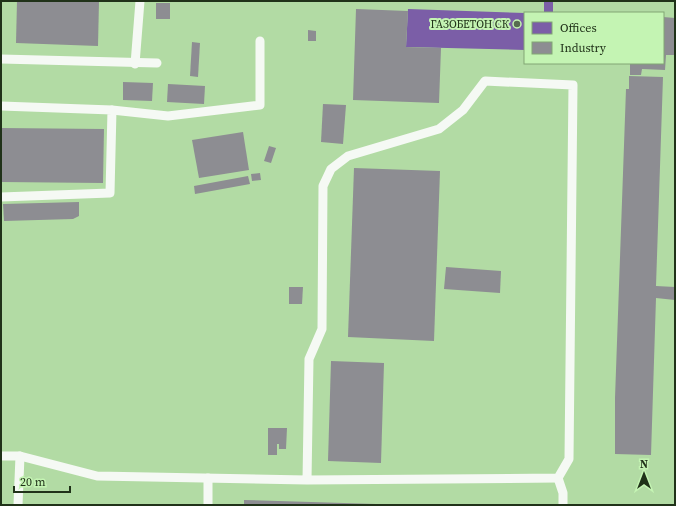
<svg xmlns="http://www.w3.org/2000/svg" width="676" height="506" font-family="'Source Serif 4',serif">
	<style>
		.built { fill: #b2dba4; fill-rule: evenodd }
		.offices { fill: #7b5ea7 }
		.industry { fill: #8d8d92 }
		.lines { fill: none; stroke-linecap: round; stroke-linejoin: round }
		.service { stroke: #f5f9f4; stroke-width: 9 }
		.poi-dot { fill: #576c50; stroke: #c4f4b3; stroke-width: 1.5 }
		.labels { text-anchor: middle; stroke-width: 4; stroke-linejoin: round; paint-order: stroke }
		.poi-label { font-size: 11px; fill: #203219; stroke: #c4f4b3; text-anchor: end }
	</style>
	<rect width="100%" height="100%" fill="#bed8b6"/>
	<path class="built" d="M 1,1 L 675,1 L 675,505 L 1,505 ZM 525,13 L 663,13 L 663,63 L 525,63 Z"/>
	<g class="offices">
		<rect x="544" y="1" width="9" height="12"/>
		<path d="M 408,9 L 525,13 L 525,50 L 406,47 Z"/>
	</g>
	<g class="industry">
		<path d="M 17,1 L 99,1 L 98,46 L 16,43 Z"/>
		<rect x="156" y="3" width="14" height="16"/>
		<path d="M 356,9 L 408,11 L 406,47 L 441,48 L 439,103 L 353,100 Z"/>
		<path d="M 663,17 L 675,18 L 675,55 L 666,55 L 665,70 L 642,69 L 641,75 L 630,75 L 630,63 L 663,63 Z"/>
		<path d="M 308,30 L 316,31 L 316,41 L 308,41 Z"/>
		<path d="M 192,42 L 200,43 L 198,77 L 190,76 Z"/>
		<path d="M 629,76 L 663,77 L 656,286 L 675,287 L 675,300 L 656,298 L 651,455 L 615,454 L 615,398 L 626,89 L 629,89 Z"/>
		<path d="M 123,82 L 153,83 L 152,101 L 123,100 Z"/>
		<path d="M 168,84 L 205,86 L 204,104 L 167,102 Z"/>
		<path d="M 323,104 L 346,105 L 343,144 L 321,142 Z"/>
		<path d="M 1,128 L 104,129 L 103,183 L 1,182 Z"/>
		<path d="M 243,132 L 249,170 L 199,178 L 192,140 Z"/>
		<path d="M 269,146 L 276,148 L 271,163 L 264,161 Z"/>
		<path d="M 354,168 L 440,171 L 434,341 L 348,337 Z"/>
		<path d="M 260,173 L 261,180 L 252,181 L 251,174 Z"/>
		<path d="M 248,176 L 250,184 L 195,194 L 194,186 Z"/>
		<path d="M 79,202 L 79,216 L 73,219 L 4,221 L 3,204 Z"/>
		<path d="M 446,267 L 501,271 L 500,293 L 444,289 Z"/>
		<path d="M 289,287 L 303,287 L 302,304 L 289,304 Z"/>
		<path d="M 331,361 L 384,363 L 381,463 L 328,461 Z"/>
		<path d="M 268,428 L 287,428 L 286,449 L 279,449 L 279,444 L 277,444 L 277,455 L 268,455 Z"/>
		<path d="M 244,500 L 376,504 L 376,505 L 244,505 Z"/>
	</g>
	<g class="lines">
		<g class="service">
			<path d="M 1,59 L 157,63"/>
			<path d="M 135,64 L 140,1"/>
			<path d="M 1,106 L 112,110 L 110,193 L 1,197"/>
			<path d="M 112,110 L 168,116 L 260,105 L 260,41"/>
			<path d="M 1,456 L 20,456 L 97,476 L 307,480 L 558,478 L 569,459 L 573,85 L 485,81 L 463,110 L 439,129 L 348,156 L 331,169 L 323,186 L 322,329 L 309,359 L 307,480"/>
			<path d="M 558,478 L 563,493 L 563,505"/>
			<path d="M 18,505 L 20,456"/>
			<path d="M 208,505 L 208,478"/>
		</g>
	</g>
	<circle class="poi-dot" cx="517" cy="24" r="4"/>
	<g class="labels">
		<g class="poi-label">
			<text x="509" y="28">ГАЗОБЕТОН СК</text>
		</g>
	</g>
	<rect width="676" height="506" fill="none" stroke="#203219" stroke-width="4"/>
	<rect x="524" y="12" width="140" height="52" fill="#c4f4b3" stroke="#82a675"/>
	<rect x="532" y="22" width="20" height="12" fill="#7b5ea7" stroke="#82a675"/>
	<text x="560" y="32" font-size="12" fill="#203219">Offices</text>
	<rect x="532" y="42" width="20" height="12" fill="#8d8d92" stroke="#82a675"/>
	<text x="560" y="52" font-size="12" fill="#203219">Industry</text>
	<g transform="translate(644 474)" stroke="#c4f4b3" stroke-width="3" paint-order="stroke">
	<path d="M0-3L7 15L0 10L-7 15Z" fill="#203219"/>
	<text y="-6" font-size="11" font-weight="bold" text-anchor="middle" fill="#203219">N</text>
	</g>
	<path d="M14 486v6h56v-6" fill="none" stroke="#203219" stroke-width="2"/>
	<text x="20" y="486" font-size="12" fill="#203219" stroke="#c4f4b3" stroke-width="3" paint-order="stroke">20 m</text>
</svg>
